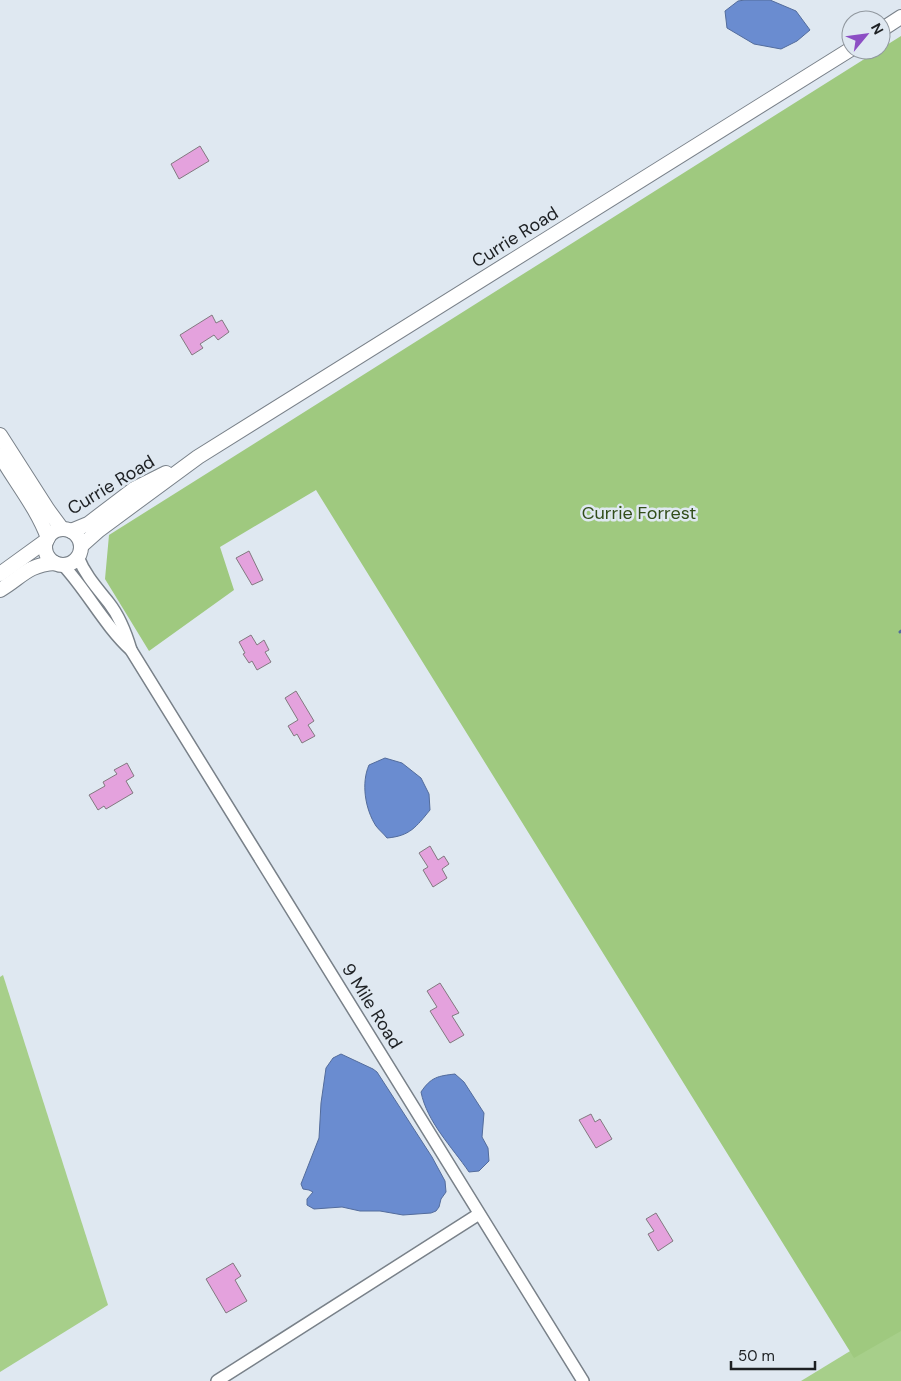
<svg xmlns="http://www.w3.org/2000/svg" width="901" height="1381" font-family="'DM Sans',sans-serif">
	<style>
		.green { fill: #a7cf8a }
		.forest { fill: #9fc97f }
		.water { fill: #6a8cd0; stroke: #536c9c }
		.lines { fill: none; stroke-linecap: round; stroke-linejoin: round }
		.stream { stroke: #536c9c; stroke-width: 3 }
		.building { fill: #e4a2dd; stroke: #827980 }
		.minor-casing { stroke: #798189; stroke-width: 14 }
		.tertiary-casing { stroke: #798189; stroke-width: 16 }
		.minor { stroke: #fff; stroke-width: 11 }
		.tertiary { stroke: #fff; stroke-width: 14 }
		.labels { text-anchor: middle; stroke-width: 5; stroke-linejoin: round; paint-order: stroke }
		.street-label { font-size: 18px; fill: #1d2023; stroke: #dfe8f1 }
		.park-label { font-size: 18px; fill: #324d1a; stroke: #dfe8f1 }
	</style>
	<rect width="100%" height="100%" fill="#dfe8f1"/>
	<g class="green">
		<path d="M 3,975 L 108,1305 L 0,1372 L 0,977 Z"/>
		<path d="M 901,1320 L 901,1381 L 801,1381 Z"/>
	</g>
	<path class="forest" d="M 901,36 L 901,1331 L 854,1358 L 316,490 L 220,547 L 234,590 L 149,651 L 105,579 L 109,535 Z"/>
	<g class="water">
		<path d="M 745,0 L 770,0 L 796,11 L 810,30 L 797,41 L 781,49 L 754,44 L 727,28 L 725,11 L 738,1 Z"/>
		<path d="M 385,758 L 402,763 L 421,778 L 429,794 L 430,810 C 416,827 410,836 387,838 C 384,834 379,830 376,826 C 365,809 361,783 369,765 Z"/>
		<path d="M 341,1054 L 373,1069 L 377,1072 L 432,1157 L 445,1181 L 446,1192 L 441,1199 L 439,1207 L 436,1211 L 431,1213 L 403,1215 L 380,1211 L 360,1211 L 342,1207 L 314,1209 L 307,1205 L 307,1199 L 313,1192 L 309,1190 L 303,1189 L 301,1184 L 319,1138 L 321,1103 L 326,1068 L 333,1058 Z"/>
		<path d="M 455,1074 L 464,1082 L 484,1113 L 482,1137 L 488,1148 L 489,1161 L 479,1171 L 469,1172 C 452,1147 427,1122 421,1092 C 431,1077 438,1076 455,1074 Z"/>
	</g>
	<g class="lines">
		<path class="stream" d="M 900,632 L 901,631"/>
	</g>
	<g class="building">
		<path d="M 200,146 L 209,161 L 179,179 L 171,164 Z"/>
		<path d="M 212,315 L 216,323 L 222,320 L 229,332 L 218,340 L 214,335 L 200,344 L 203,348 L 192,355 L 180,335 Z"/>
		<path d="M 249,551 L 263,580 L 252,585 L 236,558 Z"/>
		<path d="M 251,635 L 257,645 L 264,640 L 269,650 L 265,652 L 271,662 L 257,670 L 252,661 L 249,663 L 243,654 L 245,653 L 239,642 Z"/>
		<path d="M 296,691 L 314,721 L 308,725 L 315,736 L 302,743 L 297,734 L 294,736 L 288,726 L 298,720 L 285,698 Z"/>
		<path d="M 127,763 L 134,776 L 126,781 L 133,793 L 106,809 L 104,806 L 98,810 L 89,795 L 105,786 L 103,782 L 117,774 L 114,770 Z"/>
		<path d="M 430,846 L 438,860 L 444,856 L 449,864 L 442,869 L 447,878 L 433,887 L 423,870 L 428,867 L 419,853 Z"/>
		<path d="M 440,983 L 459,1013 L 452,1016 L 464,1035 L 450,1043 L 430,1011 L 437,1007 L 427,991 Z"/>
		<path d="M 591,1114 L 595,1122 L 600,1119 L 612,1139 L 596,1148 L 579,1120 Z"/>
		<path d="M 656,1213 L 673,1241 L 658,1251 L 648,1234 L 654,1231 L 646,1219 Z"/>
		<path d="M 233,1263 L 241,1276 L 235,1280 L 247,1301 L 226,1313 L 206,1279 Z"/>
	</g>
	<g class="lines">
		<g class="minor-casing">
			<g id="minor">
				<path d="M 78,557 C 85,575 97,588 109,603 C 120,617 126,633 131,650"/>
				<path d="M 63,565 C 88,592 104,625 131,650 L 583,1381"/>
				<path d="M 217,1381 L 479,1214"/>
			</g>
		</g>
		<g class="tertiary-casing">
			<g id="tertiary">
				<path d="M 881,30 L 901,17"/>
				<path d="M 0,435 L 48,510 L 62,529"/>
				<path d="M 0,455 C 16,483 37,508 48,538"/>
				<circle cx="63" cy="547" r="18"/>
				<path d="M 71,531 L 88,524 L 134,489 L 166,473"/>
				<path d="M 81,546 L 99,530 L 198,457 L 851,49"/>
				<path d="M 0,574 L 47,540"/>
				<path d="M 0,590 C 22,577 27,565 55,563"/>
			</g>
		</g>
		<use href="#minor" class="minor"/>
		<use href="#tertiary" class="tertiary"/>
	</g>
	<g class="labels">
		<g class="street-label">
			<text transform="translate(515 237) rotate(-32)" y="6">Currie Road</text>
			<text transform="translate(111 485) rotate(-31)" y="6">Currie Road</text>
			<text transform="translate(372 1006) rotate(58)" y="6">9 Mile Road</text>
		</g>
		<g class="park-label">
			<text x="639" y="519">Currie Forrest</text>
		</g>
	</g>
	<g transform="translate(866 35) rotate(61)"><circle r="24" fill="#dfe8f1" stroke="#91989f"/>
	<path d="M0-4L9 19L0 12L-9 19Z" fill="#8c4ec4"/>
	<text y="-8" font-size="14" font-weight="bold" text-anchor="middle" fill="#1d2023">N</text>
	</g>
	<path d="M731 1361v8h84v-8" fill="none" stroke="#1d2023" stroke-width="2.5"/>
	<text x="738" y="1361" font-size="15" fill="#1d2023" stroke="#dfe8f1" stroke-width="4" paint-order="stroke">50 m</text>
</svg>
